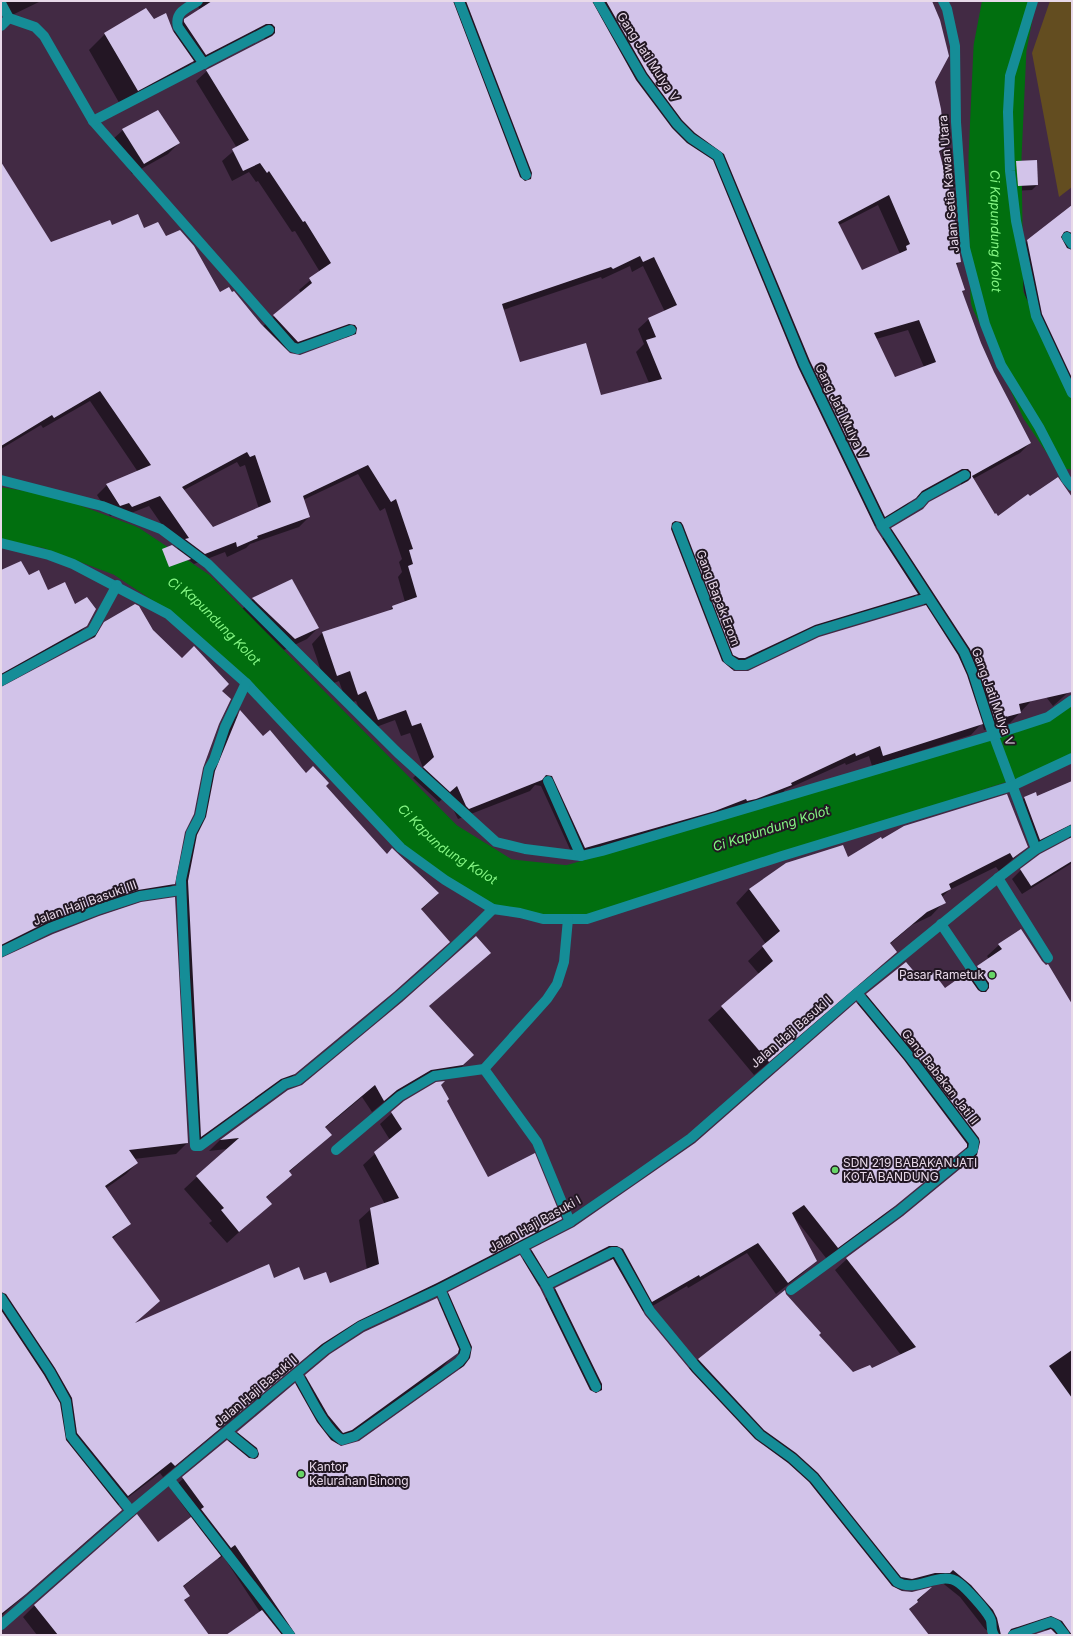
<svg xmlns="http://www.w3.org/2000/svg" width="1073" height="1636" font-family="Inter,sans-serif">
	<style>
		.green { fill: #634d20 }
		.shadow { fill: #0007; fill-rule: evenodd }
		.lines { fill: none; stroke-linecap: round; stroke-linejoin: round }
		.stream { stroke: #016f0f; stroke-width: 9 }
		.river { stroke: #016f0f; stroke-width: 53 }
		.building { fill: #d2c3e9; fill-rule: evenodd }
		.minor { stroke: #158d97; stroke-width: 10 }
		.poi-dot { fill: #66d466; stroke: #221723; stroke-width: 1.5 }
		.labels { text-anchor: middle; stroke-width: 4; stroke-linejoin: round; paint-order: stroke }
		.street-label { font-size: 12px; fill: #e8d9e9; stroke: #221723 }
		.poi-label { font-size: 12px; fill: #e8d9e9; stroke: #221723; text-anchor: start }
		.water-label { font-size: 13px; font-style: italic; fill: #85f684; stroke: #221723 }
	</style>
	<rect width="100%" height="100%" fill="#422a44"/>
	<path class="green" d="M 1050,1 L 1072,1 L 1072,187 L 1059,197 L 1032,53 Z"/>
	<g class="shadow">
		<path d="M 1,1 L 41,1 L 4,19 Z"/>
		<path d="M 195,1 L 931,1 L 934,82 L 944,148 L 939,153 L 960,261 L 956,266 L 964,289 L 962,292 L 980,344 L 993,372 L 1030,443 L 1020,453 L 973,479 L 995,515 L 998,517 L 1030,497 L 1072,499 L 1072,689 L 1053,706 L 1011,651 L 1032,700 L 1010,723 L 984,730 L 982,723 L 971,735 L 872,766 L 869,756 L 846,765 L 845,763 L 785,790 L 781,795 L 574,858 L 541,786 L 535,785 L 530,791 L 458,819 L 446,795 L 439,802 L 413,778 L 423,768 L 410,733 L 401,736 L 395,720 L 368,730 L 356,701 L 347,704 L 339,681 L 326,686 L 312,644 L 322,633 L 387,612 L 393,607 L 405,602 L 398,577 L 402,572 L 399,562 L 402,559 L 385,508 L 380,511 L 358,474 L 303,500 L 309,517 L 299,527 L 250,544 L 246,548 L 227,557 L 225,552 L 194,564 L 176,550 L 178,548 L 149,506 L 121,517 L 119,512 L 110,516 L 97,495 L 107,485 L 138,472 L 90,401 L 43,428 L 41,425 L 1,449 L 1,164 L 51,243 L 112,226 L 144,229 L 166,237 L 220,294 L 262,327 L 301,293 L 299,290 L 320,272 L 295,231 L 292,232 L 258,181 L 256,182 L 249,172 L 232,181 L 222,161 L 237,148 L 196,81 L 207,71 L 265,41 L 264,37 L 195,65 L 193,62 L 177,77 L 121,106 L 89,50 L 105,34 L 153,21 L 174,34 L 174,31 L 185,20 L 200,10 ZM 878,205 L 900,254 L 861,271 L 839,225 ZM 630,266 L 632,272 L 643,266 L 665,312 L 649,319 L 638,329 L 644,344 L 636,352 L 649,383 L 600,396 L 519,363 L 503,310 L 601,277 L 602,279 ZM 908,330 L 924,367 L 895,378 L 876,339 ZM 338,334 L 345,336 L 347,339 L 300,356 L 287,352 ZM 237,462 L 240,467 L 245,465 L 259,509 L 213,528 L 184,490 ZM 950,479 L 961,483 L 961,486 L 892,529 L 882,539 L 874,527 L 904,508 L 911,501 ZM 917,594 L 925,606 L 749,672 L 733,672 L 730,669 L 733,669 L 804,635 L 907,604 Z"/>
		<path d="M 123,130 L 179,143 L 168,154 L 132,174 L 112,140 Z"/>
		<path d="M 1017,162 L 1037,185 L 1032,190 L 1013,191 L 1011,167 Z"/>
		<path d="M 1072,206 L 1072,420 L 1065,410 L 1068,406 L 1067,402 L 1031,325 L 1016,252 L 1027,241 Z"/>
		<path d="M 1,571 L 28,576 L 47,591 L 74,605 L 86,626 L 75,637 L 1,678 Z"/>
		<path d="M 292,580 L 318,628 L 307,639 L 284,650 L 242,609 L 253,599 Z"/>
		<path d="M 105,623 L 153,631 L 182,659 L 220,692 L 218,724 L 202,767 L 184,831 L 174,884 L 162,895 L 126,901 L 1,950 L 1,688 L 89,641 Z"/>
		<path d="M 240,712 L 263,737 L 306,774 L 325,786 L 387,855 L 438,894 L 421,910 L 438,952 L 382,1002 L 283,1084 L 270,1089 L 191,1146 L 178,892 L 205,782 L 230,722 Z"/>
		<path d="M 1072,791 L 1072,863 L 1022,894 L 1012,879 L 1021,870 L 1070,839 L 1066,833 L 1031,848 L 1016,807 L 1024,798 L 1035,793 L 1037,797 Z"/>
		<path d="M 882,840 L 1027,847 L 999,871 L 996,867 L 949,890 L 942,897 L 944,902 L 931,916 L 912,925 L 890,944 L 896,952 L 882,965 L 754,1075 L 708,1020 L 759,974 L 748,961 L 766,944 L 736,903 L 749,889 L 848,858 Z"/>
		<path d="M 999,945 L 1072,1006 L 1072,1635 L 1035,1635 L 1048,1631 L 1039,1627 L 1014,1635 L 994,1635 L 985,1629 L 960,1597 L 940,1581 L 899,1590 L 912,1593 L 929,1589 L 909,1610 L 928,1635 L 228,1635 L 260,1612 L 223,1556 L 219,1559 L 218,1558 L 183,1587 L 189,1596 L 184,1601 L 208,1635 L 37,1635 L 23,1617 L 35,1605 L 158,1544 L 192,1518 L 171,1489 L 306,1376 L 438,1304 L 449,1293 L 522,1260 L 532,1250 L 574,1228 L 695,1144 L 867,995 L 922,983 L 945,989 L 968,977 L 989,959 L 987,956 ZM 965,1147 L 969,1155 L 966,1165 L 903,1217 L 847,1259 L 835,1270 L 901,1355 L 871,1370 L 853,1373 L 698,1359 L 688,1369 L 642,1312 L 687,1286 L 688,1288 L 747,1253 L 776,1294 L 804,1272 L 815,1261 L 794,1217 L 826,1258 L 882,1217 ZM 597,1257 L 609,1257 L 611,1261 L 555,1289 L 545,1299 L 538,1287 ZM 457,1351 L 461,1359 L 459,1371 L 359,1442 L 341,1448 L 337,1445 L 438,1372 Z"/>
		<path d="M 489,953 L 429,1006 L 473,1055 L 461,1068 L 417,1082 L 383,1103 L 372,1112 L 362,1097 L 325,1128 L 331,1135 L 289,1172 L 291,1175 L 266,1198 L 270,1204 L 227,1243 L 209,1223 L 212,1221 L 184,1189 L 227,1149 L 209,1151 L 220,1140 L 288,1091 L 303,1086 Z"/>
		<path d="M 1,959 L 187,1143 L 176,1154 L 134,1159 L 137,1163 L 126,1174 L 105,1189 L 129,1224 L 112,1239 L 159,1301 L 134,1324 L 274,1279 L 329,1284 L 367,1270 L 359,1220 L 371,1209 L 385,1204 L 363,1165 L 390,1140 L 380,1124 L 392,1113 L 440,1085 L 446,1101 L 488,1178 L 561,1219 L 549,1230 L 345,1332 L 309,1355 L 163,1477 L 160,1473 L 117,1506 L 121,1510 L 109,1522 L 1,1616 Z"/>
	</g>
	<g class="lines">
		<path class="stream" d="M 1003,1 L 1007,8"/>
		<g class="river">
			<path id="s1" d="M 1009,1 L 1000,48 L 995,157 L 997,298 L 1047,406 L 1072,443"/>
			<path id="s2" d="M 1,514 L 49,522 L 126,551 L 192,595 L 440,846 L 503,885 L 569,892 L 653,868 L 1069,734 L 1072,731"/>
		</g>
	</g>
	<g class="building">
		<path d="M 212,1 L 453,1 L 520,177 L 525,181 L 531,179 L 532,173 L 466,1 L 592,1 L 636,80 L 672,128 L 687,143 L 713,160 L 798,367 L 876,529 L 918,594 L 815,625 L 745,658 L 739,658 L 733,655 L 683,525 L 681,522 L 675,521 L 672,523 L 671,529 L 722,661 L 734,671 L 748,671 L 819,637 L 926,605 L 958,655 L 967,675 L 983,724 L 883,756 L 880,746 L 856,756 L 855,753 L 791,783 L 792,785 L 756,799 L 747,801 L 746,799 L 715,811 L 585,848 L 552,776 L 546,775 L 542,780 L 469,809 L 466,806 L 457,786 L 450,792 L 423,767 L 434,757 L 421,723 L 412,726 L 406,710 L 378,720 L 366,691 L 358,695 L 350,671 L 337,676 L 322,632 L 393,609 L 392,606 L 417,597 L 408,566 L 413,564 L 409,550 L 413,549 L 396,499 L 391,502 L 368,465 L 303,496 L 310,517 L 257,536 L 258,538 L 237,547 L 236,542 L 205,554 L 185,539 L 189,538 L 160,496 L 132,507 L 129,503 L 120,506 L 106,484 L 151,465 L 100,391 L 54,418 L 52,415 L 1,446 L 1,162 L 51,242 L 110,220 L 112,225 L 138,214 L 144,228 L 158,222 L 166,236 L 180,230 L 194,246 L 220,292 L 229,287 L 232,292 L 234,291 L 261,324 L 290,353 L 300,355 L 356,334 L 357,328 L 355,325 L 349,324 L 298,342 L 273,315 L 312,283 L 309,278 L 331,263 L 305,221 L 303,222 L 269,171 L 267,173 L 260,163 L 243,171 L 232,149 L 249,140 L 206,70 L 272,36 L 275,33 L 275,27 L 272,24 L 266,24 L 206,55 L 184,22 L 184,19 ZM 640,256 L 643,262 L 654,257 L 677,305 L 648,318 L 656,337 L 646,340 L 662,379 L 601,395 L 586,343 L 520,362 L 502,304 L 611,267 L 613,269 ZM 247,452 L 250,457 L 255,455 L 271,502 L 213,527 L 182,487 Z"/>
		<path d="M 606,1 L 932,1 L 940,20 L 949,56 L 935,82 L 941,109 L 945,148 L 939,151 L 951,196 L 961,262 L 956,263 L 965,290 L 962,291 L 981,343 L 994,372 L 1031,443 L 972,476 L 995,514 L 996,513 L 998,516 L 1028,494 L 1030,496 L 1058,477 L 1072,497 L 1072,692 L 1019,704 L 1021,713 L 995,720 L 979,671 L 970,649 L 891,528 L 923,509 L 929,502 L 968,481 L 971,478 L 971,472 L 968,469 L 962,469 L 922,491 L 916,498 L 885,517 L 810,361 L 724,154 L 695,133 L 682,120 L 647,73 ZM 889,195 L 910,244 L 906,246 L 907,250 L 862,270 L 838,222 ZM 919,320 L 936,362 L 895,377 L 874,333 Z"/>
		<path d="M 146,8 L 154,19 L 166,13 L 173,31 L 194,61 L 138,91 L 104,33 Z"/>
		<path d="M 158,110 L 180,143 L 144,164 L 122,129 Z"/>
		<path d="M 1037,160 L 1038,185 L 1018,186 L 1016,161 Z"/>
		<path d="M 1072,205 L 1072,233 L 1067,231 L 1064,232 L 1061,237 L 1067,248 L 1072,250 L 1072,378 L 1042,314 L 1027,240 Z"/>
		<path d="M 172,545 L 191,559 L 169,567 L 162,549 Z"/>
		<path d="M 21,561 L 29,575 L 39,570 L 48,590 L 65,582 L 75,604 L 87,597 L 96,609 L 87,626 L 1,674 L 1,570 Z"/>
		<path d="M 292,579 L 319,628 L 295,639 L 252,598 Z"/>
		<path d="M 135,604 L 139,606 L 153,630 L 182,658 L 194,646 L 229,684 L 222,691 L 231,699 L 219,724 L 203,768 L 194,814 L 185,832 L 175,884 L 138,890 L 95,904 L 47,922 L 1,945 L 1,687 L 95,637 L 104,622 Z"/>
		<path d="M 240,710 L 263,736 L 270,730 L 306,773 L 313,766 L 329,783 L 326,786 L 387,854 L 392,848 L 439,893 L 421,909 L 450,942 L 394,992 L 295,1074 L 281,1079 L 201,1137 L 188,881 L 197,835 L 206,817 L 215,771 Z"/>
		<path d="M 1072,781 L 1072,824 L 1040,840 L 1024,797 L 1036,792 L 1037,796 Z"/>
		<path d="M 1007,794 L 1028,847 L 1013,858 L 1010,853 L 949,884 L 951,889 L 941,894 L 946,903 L 927,912 L 890,943 L 897,952 L 769,1062 L 721,1006 L 773,961 L 762,946 L 780,931 L 749,889 L 786,863 L 843,845 L 848,857 L 881,837 L 882,839 L 904,826 Z"/>
		<path d="M 1072,837 L 1072,861 L 1031,886 L 1020,869 L 1040,854 Z"/>
		<path d="M 175,897 L 188,1143 L 129,1150 L 138,1163 L 105,1186 L 131,1224 L 112,1237 L 160,1301 L 135,1323 L 269,1264 L 274,1278 L 299,1267 L 304,1280 L 326,1272 L 330,1283 L 379,1264 L 370,1208 L 399,1198 L 374,1152 L 402,1129 L 391,1112 L 404,1101 L 436,1082 L 445,1081 L 441,1085 L 449,1099 L 447,1101 L 488,1177 L 535,1153 L 562,1219 L 437,1283 L 358,1321 L 322,1344 L 175,1466 L 171,1462 L 128,1496 L 77,1433 L 72,1398 L 55,1368 L 6,1294 L 1,1292 L 1,958 L 53,934 L 99,916 L 141,902 Z"/>
		<path d="M 1021,929 L 1042,961 L 1046,965 L 1048,964 L 1072,1004 L 1072,1350 L 1049,1366 L 1072,1398 L 1072,1635 L 1062,1621 L 1051,1616 L 1011,1629 L 1007,1635 L 1001,1635 L 997,1618 L 993,1610 L 971,1585 L 953,1570 L 950,1573 L 935,1573 L 912,1579 L 901,1577 L 818,1473 L 796,1453 L 764,1430 L 698,1359 L 785,1290 L 786,1294 L 821,1333 L 819,1335 L 853,1372 L 870,1365 L 872,1368 L 916,1347 L 846,1258 L 903,1216 L 977,1155 L 980,1142 L 979,1138 L 914,1052 L 866,994 L 906,962 L 922,981 L 933,972 L 945,988 L 966,973 L 978,990 L 981,992 L 986,992 L 989,988 L 989,983 L 977,966 L 1002,949 L 998,944 Z"/>
		<path d="M 476,936 L 491,953 L 429,1006 L 474,1055 L 463,1065 L 431,1070 L 397,1090 L 384,1101 L 375,1085 L 325,1127 L 332,1135 L 289,1171 L 292,1175 L 266,1197 L 272,1204 L 239,1232 L 221,1210 L 224,1208 L 196,1176 L 239,1138 L 220,1140 L 288,1090 L 302,1085 L 402,1002 Z"/>
		<path d="M 856,1002 L 904,1060 L 967,1144 L 967,1147 L 895,1206 L 838,1248 L 804,1205 L 792,1213 L 817,1261 L 788,1283 L 758,1243 L 700,1277 L 699,1275 L 652,1302 L 623,1249 L 617,1246 L 609,1246 L 548,1277 L 531,1249 L 574,1227 L 695,1143 Z"/>
		<path d="M 520,1255 L 540,1288 L 590,1390 L 596,1393 L 602,1390 L 602,1384 L 555,1288 L 613,1259 L 645,1315 L 692,1372 L 755,1439 L 788,1463 L 809,1482 L 892,1586 L 902,1591 L 912,1592 L 932,1587 L 917,1600 L 918,1602 L 909,1609 L 929,1635 L 296,1635 L 235,1545 L 231,1548 L 201,1509 L 204,1507 L 182,1477 L 227,1440 L 249,1458 L 255,1459 L 258,1457 L 259,1454 L 257,1448 L 237,1432 L 295,1383 L 317,1422 L 331,1440 L 341,1446 L 359,1441 L 464,1366 L 470,1358 L 472,1347 L 448,1292 Z"/>
		<path d="M 437,1298 L 459,1349 L 458,1353 L 352,1430 L 343,1433 L 328,1415 L 305,1375 L 330,1354 L 364,1332 Z"/>
		<path d="M 1,1310 L 44,1375 L 60,1403 L 66,1440 L 122,1510 L 26,1594 L 1,1614 Z"/>
		<path d="M 137,1514 L 158,1542 L 191,1517 L 221,1556 L 183,1586 L 190,1596 L 184,1600 L 209,1635 L 58,1635 L 34,1605 Z"/>
		<path d="M 262,1610 L 282,1635 L 226,1635 Z"/>
		<path d="M 1051,1629 L 1057,1635 L 1033,1635 Z"/>
	</g>
	<g class="lines">
		<g class="minor">
			<path d="M 198,1 C 187,8 174,12 178,27 L 204,64"/>
			<path d="M 459,1 L 526,175"/>
			<path d="M 598,1 L 642,77 L 677,124 L 691,138 L 718,156 L 804,364 L 882,526 L 964,652 L 973,673 L 989,723 L 1036,849"/>
			<path d="M 943,1 L 947,9 L 955,46 L 956,122 L 965,248 L 985,324 L 1001,365 L 1039,427 L 1066,479 L 1072,486"/>
			<path d="M 1033,1 L 1010,76 L 1008,112 L 1010,171 L 1016,221 L 1036,316 L 1072,393"/>
			<path d="M 1,3 L 9,18"/>
			<path d="M 9,18 L 35,27 L 44,36 L 93,121 L 292,347 L 298,349 L 351,330"/>
			<path d="M 1,26 L 9,18"/>
			<path d="M 93,121 L 269,30"/>
			<path d="M 1067,237 L 1072,244"/>
			<path d="M 1,480 L 102,506 L 161,529 L 208,564 L 398,753 L 496,842 L 525,849 L 581,856 L 602,851 L 993,735 L 1048,717 L 1072,700"/>
			<path d="M 882,526 L 920,503 L 925,497 L 965,475"/>
			<path d="M 677,527 L 728,659 L 737,665 L 746,665 L 817,631 L 927,598"/>
			<path d="M 1,543 L 49,555 L 73,564 L 168,614 L 246,683 L 401,848 L 445,880 L 493,909 L 520,913 L 543,919 L 587,919 L 782,856 L 1012,786 L 1072,758"/>
			<path d="M 1,681 L 92,631 L 117,585"/>
			<path d="M 246,683 L 225,727 L 214,760 L 209,769 L 200,816 L 191,833 L 181,880 L 185,977 L 195,1146 L 200,1146 L 285,1084 L 298,1080 C 365,1025 432,971 493,909"/>
			<path d="M 548,781 L 581,856"/>
			<path d="M 998,878 L 1048,958"/>
			<path d="M 941,924 L 983,986"/>
			<path d="M 1,952 L 50,928 L 97,910 L 140,896 L 181,890"/>
			<path d="M 484,1069 L 537,1142 L 570,1222"/>
			<path d="M 336,1150 L 400,1096 L 434,1076 L 484,1069 L 547,999 L 557,984 L 564,962 L 568,919"/>
			<path d="M 522,1247 L 546,1285 L 596,1387"/>
			<path d="M 546,1285 L 612,1252 L 617,1252 L 650,1311 L 697,1368 L 760,1435 L 792,1458 L 814,1478 L 897,1582 C 917,1594 940,1569 959,1583 C 967,1589 985,1609 990,1618 C 993,1623 990,1630 994,1635"/>
			<path d="M 791,1290 L 899,1211 L 973,1150 L 974,1142 L 909,1056 L 857,993"/>
			<path d="M 1,1298 L 50,1372 L 66,1401 L 71,1436 L 74,1440 L 131,1511"/>
			<path d="M 297,1374 C 309,1393 323,1428 342,1440 L 355,1436 L 459,1362 L 464,1356 L 466,1349 L 440,1289"/>
			<path d="M 227,1432 L 253,1453"/>
			<path d="M 170,1480 L 290,1635"/>
			<path d="M 1,1625 L 131,1511 L 326,1349 L 361,1326 L 440,1289 L 570,1222 L 634,1178 L 691,1138 L 857,993 L 998,878 L 1036,849 L 1072,830"/>
			<path d="M 1013,1635 L 1051,1622 L 1057,1625 L 1065,1635"/>
		</g>
	</g>
	<g class="poi-dot">
		<circle cx="992" cy="975" r="4"/>
		<circle cx="835" cy="1170" r="4"/>
		<circle cx="301" cy="1474" r="4"/>
	</g>
	<g class="labels">
		<g class="street-label">
			<text transform="translate(648 57) rotate(57)" y="4">Gang Jati Mulya V</text>
			<text transform="translate(949 184) rotate(-95)" y="4">Jalan Setia Kawan Utara</text>
			<text transform="translate(841 411) rotate(64)" y="4">Gang Jati Mulya V</text>
			<text transform="translate(718 598) rotate(69)" y="4">Gang Bapak Erom</text>
			<text transform="translate(993 697) rotate(70)" y="4">Gang Jati Mulya V</text>
			<text transform="translate(85 903) rotate(-20)" y="4">Jalan Haji Basuki III</text>
			<text transform="translate(791 1032) rotate(-41)" y="4">Jalan Haji Basuki I</text>
			<text transform="translate(940 1077) rotate(52)" y="4">Gang Babakan Jati II</text>
			<text transform="translate(535 1224) rotate(-29)" y="4">Jalan Haji Basuki I</text>
			<text transform="translate(256 1391) rotate(-40)" y="4">Jalan Haji Basuki I</text>
		</g>
		<g class="poi-label">
			<text x="984" y="979" text-anchor="end">Pasar Rametuk</text>
			<text x="843" y="1167">SDN 219 BABAKANJATI<tspan x="843" dy="14">KOTA BANDUNG</tspan></text>
			<text x="309" y="1471">Kantor<tspan x="309" dy="14">Kelurahan Binong</tspan></text>
		</g>
		<g class="water-label">
			<text dy="5" stroke="none"><textPath href="#s1" startOffset="231">Ci Kapundung Kolot</textPath></text>
			<text dy="5" stroke="none"><textPath href="#s2" startOffset="244">Ci Kapundung Kolot</textPath></text>
			<text transform="translate(771 828) rotate(-18)" y="5">Ci Kapundung Kolot</text>
			<text dy="5" stroke="none"><textPath href="#s2" startOffset="568">Ci Kapundung Kolot</textPath></text>
		</g>
	</g>
	<rect width="1073" height="1636" fill="none" stroke="#e8d9e9" stroke-width="4"/>
</svg>
